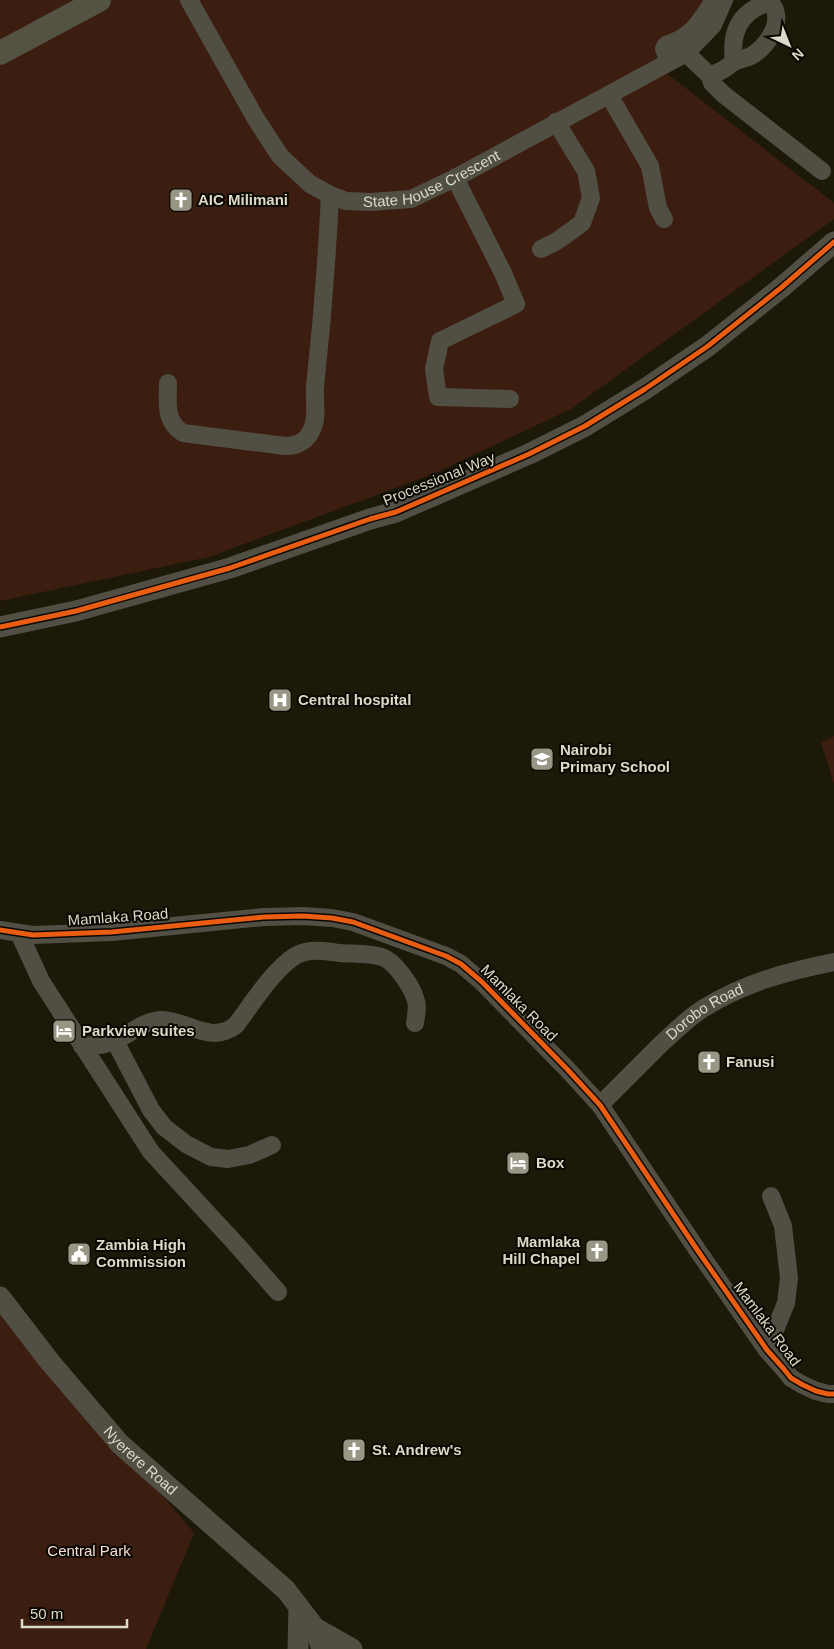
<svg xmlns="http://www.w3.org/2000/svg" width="834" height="1649" font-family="Helvetica,sans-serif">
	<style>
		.green { fill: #3c1e11 }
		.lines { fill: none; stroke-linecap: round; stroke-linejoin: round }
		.minor { stroke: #514f44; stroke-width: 18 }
		.tertiary { stroke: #514f44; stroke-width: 21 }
		.secondary { stroke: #535243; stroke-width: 24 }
		.cycleway-casing { stroke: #0a0801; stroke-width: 8 }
		.cycleway { stroke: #e95d12; stroke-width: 5 }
		.labels { text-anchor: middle; stroke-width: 4; stroke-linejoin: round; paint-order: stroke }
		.street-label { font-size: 15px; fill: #dcd9c8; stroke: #0a0801 }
		.poi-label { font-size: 15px; font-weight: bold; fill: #dcd9c8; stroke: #0a0801; text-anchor: start }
		.park-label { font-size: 15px; fill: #fadcd1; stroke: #0a0801 }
	</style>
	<rect width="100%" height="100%" fill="#1c1909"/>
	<g class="green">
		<path d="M 0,0 L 719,0 L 657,65 L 670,76 L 834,203 L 834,219 L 571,409 L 433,474 L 209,557 L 0,601 Z"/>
		<path d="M 834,736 L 834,784 L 821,743 Z"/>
		<path d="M 0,1304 L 194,1533 L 146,1649 L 0,1649 Z"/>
	</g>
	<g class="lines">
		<g class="minor">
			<path id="s1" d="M 189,0 L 256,119 L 280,156 L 310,184 L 330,195 L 346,201 L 371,202 L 411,199 L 455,178 L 686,53 L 713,25 L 724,0"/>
			<path d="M 686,53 L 710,76 L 712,83 L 723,94 L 822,171"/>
			<path d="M 669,62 L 664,49 L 666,45 C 693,36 699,23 714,0"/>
			<path d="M 734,62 C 730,32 740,11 770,2"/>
			<path d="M 710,76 C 716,73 722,71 727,67 C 729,66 731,64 733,62 C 739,59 745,59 751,56 C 765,48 781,27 775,10 C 774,7 771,3 769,0"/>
			<path d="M 609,95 L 650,166 L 658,208 L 664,219"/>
			<path d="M 455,178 L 503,273 L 516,304 L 440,341 L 434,369 L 438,397 L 510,399"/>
			<path d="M 541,249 L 557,241 L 582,223 L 591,198 L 586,171 L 556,122"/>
			<path d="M 168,383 C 168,402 164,421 183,433 L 285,446 C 298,446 307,441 312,429 C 318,418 314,400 315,387 C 322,323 327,259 330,195"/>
			<path d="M 0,930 L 33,935 L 112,932 L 264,917 L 303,916 L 332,918 L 353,922 L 446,956 L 461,964 L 482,982 L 567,1069 L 600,1105 L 698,1251 L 767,1350 L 783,1368 L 791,1378 L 803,1385 L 816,1391 L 828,1394 L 834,1394"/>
			<path d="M 19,933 L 41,981 L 151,1152 L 236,1244 L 278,1292"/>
			<path d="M 115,1041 L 151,1110 L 164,1127 L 186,1144 L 211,1157 L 228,1159 L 249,1155 L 272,1145"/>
			<path d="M 82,1046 C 94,1045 106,1046 117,1040 C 131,1033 145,1020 162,1020 C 189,1021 211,1045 236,1025 C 252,1004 273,970 295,956 C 309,948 325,951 340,953 C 353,954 369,953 382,957 C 395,961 413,988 416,1001 C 418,1008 416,1016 415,1023"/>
			<path id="s2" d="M 600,1105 C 620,1085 640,1065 660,1045 C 674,1032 688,1018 704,1008 C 744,983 788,971 834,962"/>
			<path d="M 767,1350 L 786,1303 L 789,1278 L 783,1226 L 771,1196"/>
		</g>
		<g class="tertiary">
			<path d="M 0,627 L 76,611 L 230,568 L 370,519 L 396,512 L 529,454 L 585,426 L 645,389 L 708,346 L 782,287 L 834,242"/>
			<path id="s3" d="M 0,1297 L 50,1362 L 120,1444 L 286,1590 L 315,1628 L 322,1649"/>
			<path d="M 315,1628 L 352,1649"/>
			<path d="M 298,1649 L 299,1607"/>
		</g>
		<path class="secondary" d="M 0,53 L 99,0"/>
		<g class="cycleway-casing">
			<g id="cycleway">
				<path d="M 0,627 L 76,611 L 230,568 L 370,519 L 396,512 L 529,454 L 585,426 L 645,389 L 708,346 L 782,287 L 834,242"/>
				<path d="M 0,930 L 33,935 L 112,932 L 264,917 L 303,916 L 332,918 L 353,922 L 446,956 L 461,964 L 482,982 L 567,1069 L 600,1105 L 698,1251 L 767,1350 L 783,1368 L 791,1378 L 803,1385 L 816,1391 L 828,1394 L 834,1394"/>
			</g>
		</g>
		<use href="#cycleway" class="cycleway"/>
	</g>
	<defs>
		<g id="church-square" transform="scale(1.25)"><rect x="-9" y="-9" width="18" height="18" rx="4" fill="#999685" stroke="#0a0801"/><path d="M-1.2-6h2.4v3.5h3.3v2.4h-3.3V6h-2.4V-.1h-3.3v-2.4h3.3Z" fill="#fff"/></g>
		<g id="hospital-square" transform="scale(1.25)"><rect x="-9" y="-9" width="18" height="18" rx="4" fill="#999685" stroke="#0a0801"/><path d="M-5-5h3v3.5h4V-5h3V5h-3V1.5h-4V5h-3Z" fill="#fff"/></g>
		<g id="school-square" transform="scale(1.25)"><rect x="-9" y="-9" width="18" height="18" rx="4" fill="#999685" stroke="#0a0801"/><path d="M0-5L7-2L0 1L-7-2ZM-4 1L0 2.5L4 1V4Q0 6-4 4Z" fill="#fff"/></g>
		<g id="hotel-square" transform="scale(1.25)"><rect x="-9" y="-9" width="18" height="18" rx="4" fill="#999685" stroke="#0a0801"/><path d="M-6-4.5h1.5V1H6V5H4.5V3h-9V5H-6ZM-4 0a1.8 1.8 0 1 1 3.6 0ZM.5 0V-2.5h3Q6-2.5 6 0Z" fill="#fff"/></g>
		<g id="civic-square" transform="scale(1.25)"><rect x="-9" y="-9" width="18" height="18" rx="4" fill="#999685" stroke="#0a0801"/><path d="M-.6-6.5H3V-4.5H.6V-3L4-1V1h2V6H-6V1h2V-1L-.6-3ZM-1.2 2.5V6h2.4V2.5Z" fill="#fff"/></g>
	</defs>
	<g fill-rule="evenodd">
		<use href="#church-square" x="181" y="200"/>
		<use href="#hospital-square" x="280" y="700"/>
		<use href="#school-square" x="542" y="759"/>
		<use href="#hotel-square" x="64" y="1031"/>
		<use href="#church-square" x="709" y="1062"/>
		<use href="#hotel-square" x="518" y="1163"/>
		<use href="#church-square" x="597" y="1251"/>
		<use href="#civic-square" x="79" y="1254"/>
		<use href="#church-square" x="354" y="1450"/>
	</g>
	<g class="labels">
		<g class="street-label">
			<text dy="5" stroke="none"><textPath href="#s1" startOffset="352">State House Crescent</textPath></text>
			<text transform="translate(439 479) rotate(-22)" y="5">Processional Way</text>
			<text transform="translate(118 917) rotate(-4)" y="5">Mamlaka Road</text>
			<text transform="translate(519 1003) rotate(45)" y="5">Mamlaka Road</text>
			<text dy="5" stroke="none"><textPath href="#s2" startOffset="141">Dorobo Road</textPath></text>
			<text transform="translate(767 1324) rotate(53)" y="5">Mamlaka Road</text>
			<text dy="5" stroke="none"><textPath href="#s3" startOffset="216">Nyerere Road</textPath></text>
		</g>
		<g class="poi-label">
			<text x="198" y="205">AIC Milimani</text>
			<text x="298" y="705">Central hospital</text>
			<text x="560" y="755">Nairobi<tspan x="560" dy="17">Primary School</tspan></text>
			<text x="82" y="1036">Parkview suites</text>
			<text x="726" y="1067">Fanusi</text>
			<text x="536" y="1168">Box</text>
			<text x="580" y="1247" text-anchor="end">Mamlaka<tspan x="580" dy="17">Hill Chapel</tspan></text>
			<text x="96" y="1250">Zambia High<tspan x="96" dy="17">Commission</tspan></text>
			<text x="372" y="1455">St. Andrew's</text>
		</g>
		<g class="park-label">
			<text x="89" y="1556">Central Park</text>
		</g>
	</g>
	<g transform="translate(789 45) rotate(137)" stroke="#0a0801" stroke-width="4" paint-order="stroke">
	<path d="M0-4L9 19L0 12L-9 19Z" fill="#dcd9c8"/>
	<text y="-8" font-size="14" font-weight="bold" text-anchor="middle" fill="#dcd9c8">N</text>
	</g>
	<path d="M22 1619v8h105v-8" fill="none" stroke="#dcd9c8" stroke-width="2.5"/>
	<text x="30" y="1619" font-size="15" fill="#dcd9c8" stroke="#0a0801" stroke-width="4" paint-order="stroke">50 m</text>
</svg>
